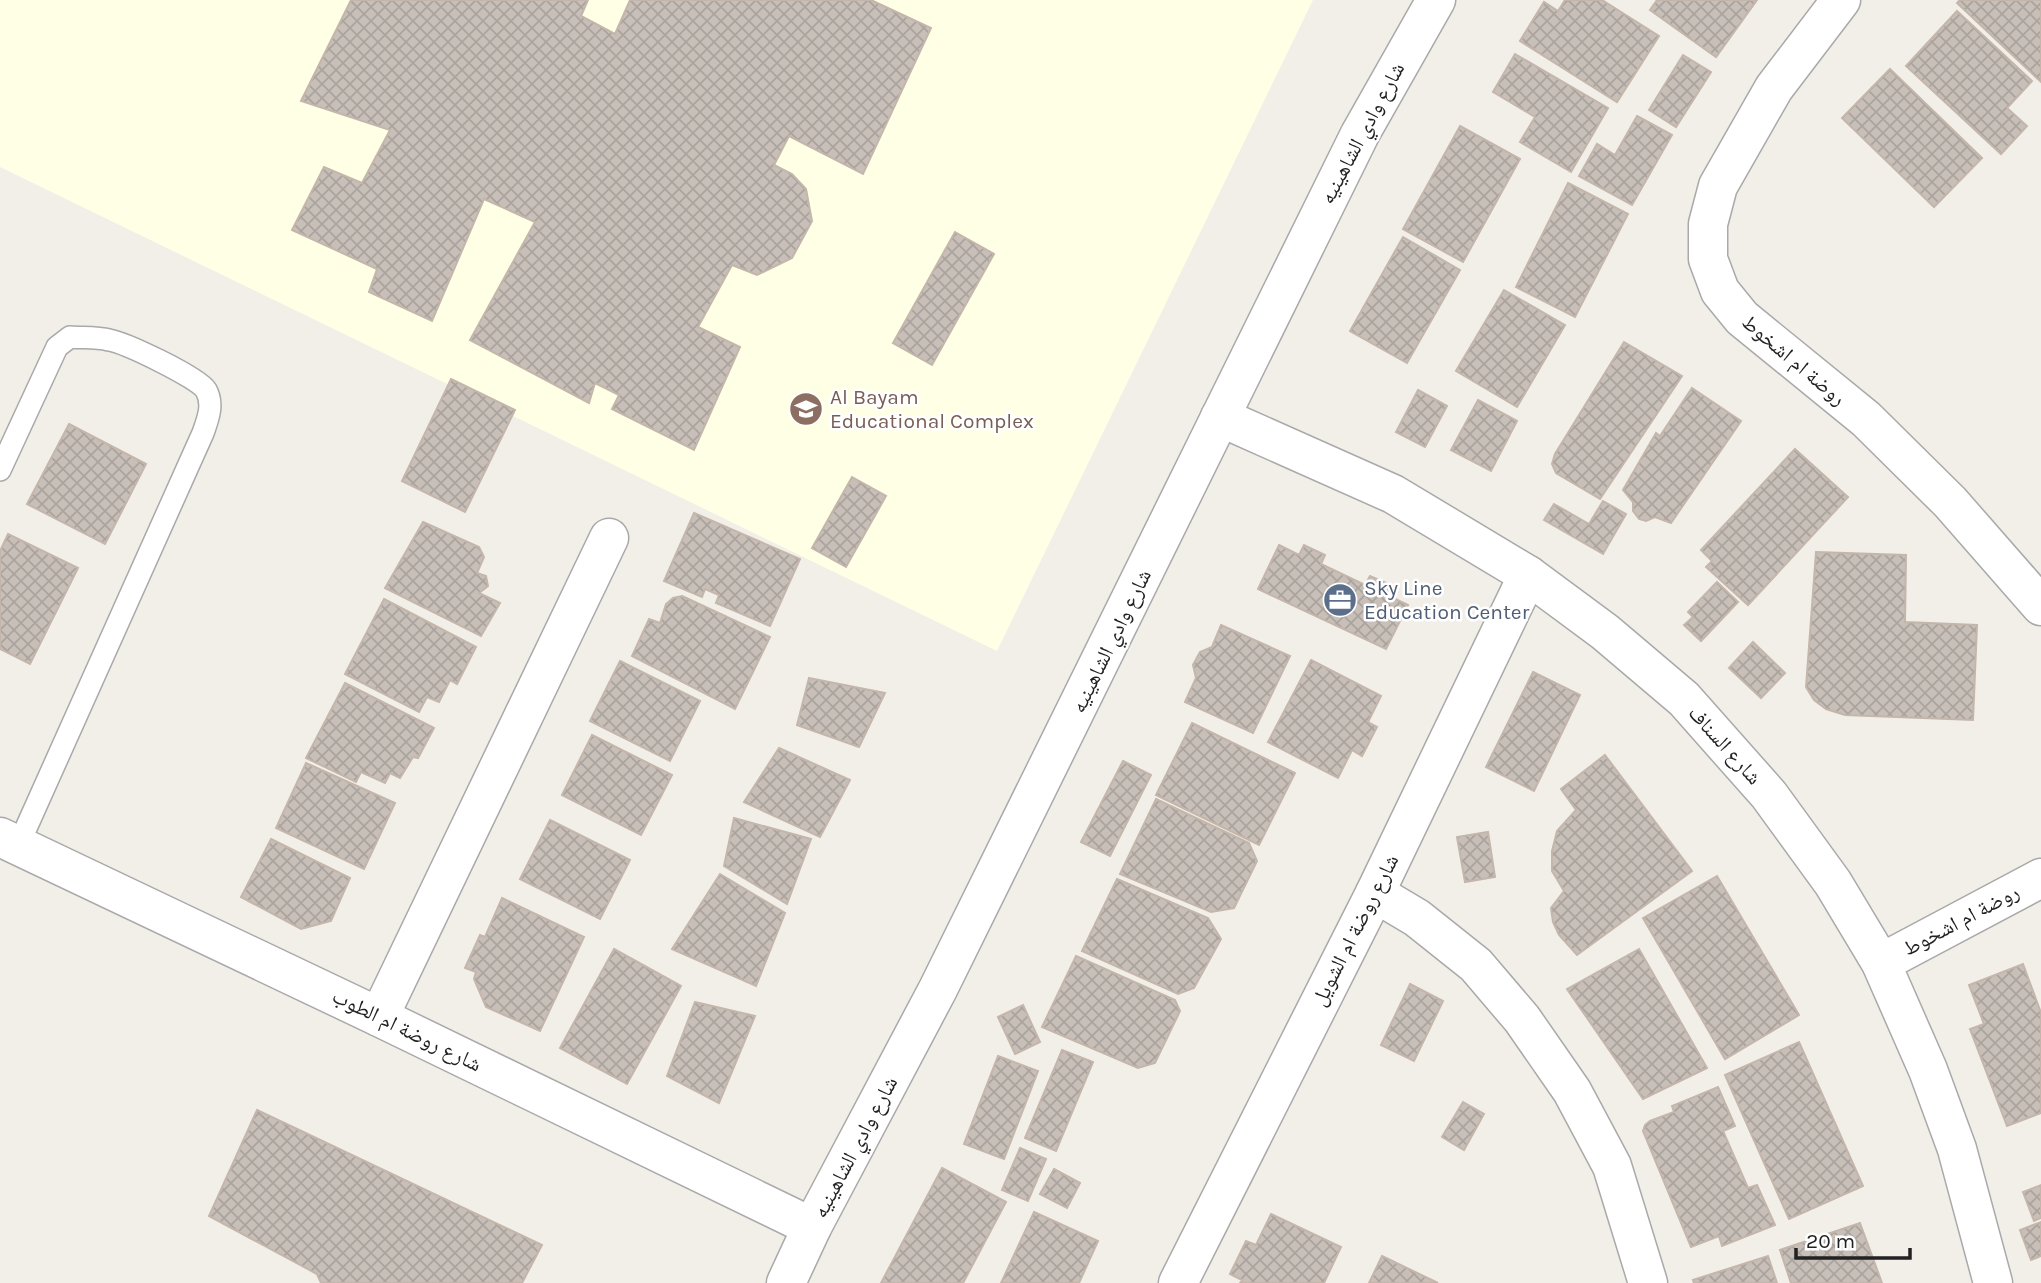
<svg xmlns="http://www.w3.org/2000/svg" width="2041" height="1283" font-family="Karla,'Noto Naskh Arabic',sans-serif">
	<style>
		.education { fill: #ffffe5 }
		.building { fill: url(#building-cross-hatch); stroke: #c4b6ab; stroke-width: 2 }
		.lines { fill: none; stroke-linecap: round; stroke-linejoin: round }
		.service-casing { stroke: #a9a9a9; stroke-width: 24 }
		.minor-casing { stroke: #a9a9a9; stroke-width: 41 }
		.service { stroke: #fff; stroke-width: 21 }
		.minor { stroke: #fff; stroke-width: 38 }
		.labels { text-anchor: middle; stroke-width: 5; stroke-linejoin: round; paint-order: stroke }
		.street-label { font-size: 21px; fill: #222; stroke: #fff }
		.education-label { font-size: 21px; fill: #785e54; stroke: #fff; text-anchor: start }
		.service-label { font-size: 21px; fill: #4e5e75; stroke: #fff; text-anchor: start }
	</style>
	<defs>
		<pattern id="building-cross-hatch" width="8" height="8" patternUnits="userSpaceOnUse" patternTransform="scale(1.75)"><rect width="8" height="8" fill="#c7bfb8"/><path d="M0 0l8 8M0 8l8-8" fill="none" stroke="#aba49e"/></pattern>
	</defs>
	<rect width="100%" height="100%" fill="#f2efe9"/>
	<path class="education" d="M 0,0 L 1313,0 L 997,651 L 0,167 Z"/>
	<g class="building">
		<path d="M 351,0 L 588,0 L 581,16 L 615,34 L 630,0 L 871,0 L 931,28 L 863,174 L 789,136 L 774,165 L 792,174 L 806,189 L 812,221 L 792,258 L 757,275 L 732,265 L 698,327 L 740,347 L 694,450 L 612,409 L 619,395 L 595,383 L 589,403 L 470,340 L 535,222 L 484,199 L 432,321 L 369,292 L 377,269 L 292,230 L 324,167 L 362,183 L 390,130 L 301,101 Z"/>
		<path d="M 1565,0 L 1602,0 L 1659,36 L 1617,102 L 1520,41 L 1544,2 L 1558,11 Z"/>
		<path d="M 1657,0 L 1757,0 L 1716,57 L 1650,10 Z"/>
		<path d="M 1960,0 L 2041,0 L 2041,82 L 1957,3 Z"/>
		<path d="M 1957,11 L 2032,81 L 2007,108 L 2027,126 L 2001,154 L 1906,66 Z"/>
		<path d="M 1515,54 L 1608,108 L 1571,172 L 1520,142 L 1535,117 L 1493,92 Z"/>
		<path d="M 1683,55 L 1711,72 L 1676,127 L 1649,110 Z"/>
		<path d="M 1890,69 L 1982,158 L 1934,207 L 1842,118 Z"/>
		<path d="M 1637,116 L 1672,135 L 1632,205 L 1579,176 L 1597,144 L 1615,155 Z"/>
		<path d="M 1460,126 L 1520,159 L 1463,262 L 1403,229 Z"/>
		<path d="M 1568,183 L 1628,214 L 1575,317 L 1516,287 Z"/>
		<path d="M 955,232 L 994,254 L 932,365 L 893,343 Z"/>
		<path d="M 1403,237 L 1460,270 L 1407,363 L 1350,331 Z"/>
		<path d="M 1504,290 L 1565,325 L 1517,407 L 1456,371 Z"/>
		<path d="M 1624,342 L 1682,376 L 1600,499 L 1556,473 L 1552,464 L 1555,454 Z"/>
		<path d="M 451,379 L 515,410 L 465,512 L 402,481 Z"/>
		<path d="M 1692,388 L 1741,421 L 1671,523 L 1655,517 L 1646,521 L 1639,519 L 1633,511 L 1633,502 L 1623,490 L 1656,433 L 1660,436 Z"/>
		<path d="M 1418,390 L 1447,406 L 1425,447 L 1396,432 Z"/>
		<path d="M 1478,400 L 1517,421 L 1491,471 L 1451,450 Z"/>
		<path d="M 69,424 L 146,464 L 105,544 L 27,504 Z"/>
		<path d="M 1795,449 L 1848,497 L 1748,605 L 1706,567 L 1712,561 L 1701,550 Z"/>
		<path d="M 852,477 L 886,496 L 846,567 L 812,548 Z"/>
		<path d="M 1603,501 L 1626,514 L 1603,554 L 1544,520 L 1554,504 L 1589,524 Z"/>
		<path d="M 694,513 L 800,559 L 770,626 L 716,603 L 719,595 L 705,589 L 702,597 L 664,581 Z"/>
		<path d="M 423,522 L 479,547 L 484,557 L 477,573 L 486,576 L 488,586 L 479,593 L 500,603 L 481,636 L 385,588 Z"/>
		<path d="M 8,534 L 78,568 L 30,664 L 0,649 L 0,551 Z"/>
		<path d="M 1279,545 L 1299,555 L 1304,545 L 1325,555 L 1321,564 L 1365,585 L 1370,576 L 1391,585 L 1387,595 L 1408,605 L 1386,649 L 1258,589 Z"/>
		<path d="M 1816,552 L 1906,555 L 1905,622 L 1977,625 L 1973,720 L 1845,715 L 1826,709 L 1814,700 L 1806,687 Z"/>
		<path d="M 1717,582 L 1738,602 L 1701,641 L 1684,625 L 1693,617 L 1688,612 Z"/>
		<path d="M 682,596 L 770,637 L 735,709 L 632,656 L 649,619 L 660,623 L 666,604 L 673,598 Z"/>
		<path d="M 384,599 L 476,647 L 457,684 L 450,680 L 439,702 L 427,697 L 419,712 L 345,674 Z"/>
		<path d="M 1221,625 L 1290,656 L 1253,733 L 1185,702 L 1196,678 L 1193,665 L 1200,652 L 1212,647 Z"/>
		<path d="M 1753,642 L 1785,673 L 1761,698 L 1729,668 Z"/>
		<path d="M 1311,660 L 1381,696 L 1368,722 L 1377,727 L 1362,756 L 1352,750 L 1338,778 L 1268,742 Z"/>
		<path d="M 620,661 L 700,701 L 670,761 L 590,721 Z"/>
		<path d="M 1533,672 L 1580,695 L 1534,791 L 1486,767 Z"/>
		<path d="M 809,678 L 885,693 L 859,747 L 797,725 Z"/>
		<path d="M 345,683 L 434,728 L 418,758 L 413,757 L 400,778 L 390,773 L 385,783 L 361,772 L 356,782 L 306,758 Z"/>
		<path d="M 1192,723 L 1295,773 L 1259,845 L 1156,795 Z"/>
		<path d="M 592,735 L 672,775 L 641,835 L 562,795 Z"/>
		<path d="M 779,748 L 850,780 L 820,837 L 744,802 Z"/>
		<path d="M 1605,755 L 1692,871 L 1577,955 L 1559,935 L 1553,922 L 1551,908 L 1564,891 L 1552,871 L 1552,851 L 1557,831 L 1576,810 L 1561,789 Z"/>
		<path d="M 1123,761 L 1151,775 L 1110,856 L 1081,842 Z"/>
		<path d="M 306,763 L 395,803 L 364,869 L 276,828 Z"/>
		<path d="M 1156,799 L 1249,843 L 1257,861 L 1234,908 L 1211,912 L 1120,874 Z"/>
		<path d="M 734,818 L 811,839 L 787,904 L 724,866 Z"/>
		<path d="M 550,820 L 630,860 L 600,919 L 520,879 Z"/>
		<path d="M 1488,832 L 1495,877 L 1465,882 L 1457,837 Z"/>
		<path d="M 271,839 L 350,878 L 331,921 L 301,929 L 241,897 Z"/>
		<path d="M 720,874 L 785,913 L 756,986 L 672,949 Z"/>
		<path d="M 1717,876 L 1799,1015 L 1725,1059 L 1643,918 Z"/>
		<path d="M 1117,879 L 1208,918 L 1221,939 L 1194,988 L 1178,994 L 1082,951 Z"/>
		<path d="M 502,898 L 584,937 L 540,1031 L 486,1007 L 474,979 L 476,972 L 465,968 L 480,935 L 485,937 Z"/>
		<path d="M 614,949 L 681,986 L 627,1084 L 560,1048 Z"/>
		<path d="M 1639,949 L 1707,1068 L 1643,1099 L 1567,989 Z"/>
		<path d="M 1076,956 L 1175,1000 L 1180,1011 L 1155,1063 L 1138,1068 L 1042,1027 Z"/>
		<path d="M 2023,964 L 2041,1013 L 2041,1113 L 2007,1126 L 1970,1029 L 1984,1024 L 1969,985 Z"/>
		<path d="M 1410,984 L 1443,1001 L 1414,1061 L 1381,1045 Z"/>
		<path d="M 695,1002 L 755,1016 L 719,1103 L 667,1076 Z"/>
		<path d="M 1023,1005 L 1040,1042 L 1015,1054 L 998,1017 Z"/>
		<path d="M 1799,1042 L 1863,1186 L 1789,1219 L 1725,1075 Z"/>
		<path d="M 1062,1050 L 1093,1062 L 1056,1151 L 1025,1138 Z"/>
		<path d="M 998,1056 L 1038,1071 L 1004,1159 L 964,1144 Z"/>
		<path d="M 1718,1087 L 1735,1126 L 1723,1131 L 1748,1188 L 1757,1185 L 1775,1225 L 1722,1246 L 1719,1236 L 1691,1247 L 1643,1131 L 1645,1125 L 1650,1121 L 1674,1112 L 1672,1106 Z"/>
		<path d="M 1463,1102 L 1484,1114 L 1464,1150 L 1442,1137 Z"/>
		<path d="M 257,1110 L 542,1245 L 522,1283 L 321,1283 L 317,1274 L 209,1216 Z"/>
		<path d="M 1020,1148 L 1046,1159 L 1028,1201 L 1002,1190 Z"/>
		<path d="M 942,1168 L 1006,1202 L 963,1283 L 881,1283 Z"/>
		<path d="M 1054,1169 L 1080,1183 L 1067,1208 L 1040,1194 Z"/>
		<path d="M 2041,1185 L 2041,1218 L 2034,1221 L 2023,1192 Z"/>
		<path d="M 1034,1212 L 1098,1241 L 1079,1283 L 1001,1283 Z"/>
		<path d="M 1271,1214 L 1341,1247 L 1324,1283 L 1240,1283 L 1242,1280 L 1230,1274 L 1246,1241 L 1256,1245 Z"/>
		<path d="M 2041,1222 L 2041,1256 L 2031,1260 L 2020,1230 Z"/>
		<path d="M 1860,1223 L 1882,1283 L 1791,1283 L 1780,1250 Z"/>
		<path d="M 1382,1256 L 1438,1283 L 1369,1283 Z"/>
		<path d="M 1768,1256 L 1777,1283 L 1694,1283 L 1693,1280 Z"/>
	</g>
	<g class="lines">
		<g class="service-casing">
			<path id="service" d="M 0,470 L 57,347 L 70,337 C 83,338 97,337 109,340 C 126,343 197,377 206,390 C 214,404 208,419 203,433 L 18,846"/>
		</g>
		<g class="minor-casing">
			<g id="minor">
				<path d="M 1841,0 L 1774,88 L 1718,186 L 1708,224 L 1708,259 L 1720,291 L 1742,318 L 1866,419 L 1950,502 L 2041,606"/>
				<path d="M 1220,417 L 1393,494 L 1528,575 L 1605,632 L 1684,699 L 1769,795 L 1833,883 L 1881,963 L 1928,1070 L 1957,1149 L 1993,1283"/>
				<path d="M 0,837 L 379,1017 L 812,1227"/>
				<path d="M 1375,893 L 1417,918 L 1476,965 L 1522,1019 L 1572,1091 L 1612,1166 L 1648,1283"/>
				<path d="M 1881,963 L 2041,878"/>
				<path d="M 379,1017 L 609,538"/>
				<path d="M 786,1283 L 812,1227 L 938,989 L 1360,134 L 1436,0"/>
				<path d="M 1178,1283 L 1375,893 L 1528,575"/>
			</g>
		</g>
		<use href="#service" class="service"/>
		<use href="#minor" class="minor"/>
	</g>
	<defs>
		<g id="school-disc" transform="scale(1.75)"><circle r="9.5" fill="#8d6e63" stroke="#fff"/><path d="M0-5L7-2L0 1L-7-2ZM-4 1L0 2.5L4 1V4Q0 6-4 4Z" fill="#fff"/></g>
		<g id="office-disc" transform="scale(1.75)"><circle r="9.5" fill="#5c6f8a" stroke="#fff"/><path d="M-6-3h4V-5.5h4V-3h4V5H-6ZM-1-4.5V-3h2v-1.5ZM-6 0V1H6V0Z" fill="#fff"/></g>
	</defs>
	<g fill-rule="evenodd">
		<use href="#school-disc" x="806" y="409"/>
		<use href="#office-disc" x="1340" y="600"/>
	</g>
	<g class="labels">
		<g class="street-label">
			<text transform="translate(1362 133) rotate(-62)" y="7">شارع وادي الشاهينيه</text>
			<text transform="translate(1794 360) rotate(40)" y="7">روضة ام اشخوط</text>
			<text transform="translate(1111 641) rotate(-64)" y="7">شارع وادي الشاهينيه</text>
			<text transform="translate(1725 745) rotate(48)" y="7">شارع السناف</text>
			<text transform="translate(1961 920) rotate(-28)" y="7">روضة ام اشخوط</text>
			<text transform="translate(1355 930) rotate(-63)" y="7">شارع روضة ام الشويل</text>
			<text transform="translate(407 1030) rotate(26)" y="7">شارع روضة ام الطوب</text>
			<text transform="translate(855 1147) rotate(-62)" y="7">شارع وادي الشاهينيه</text>
		</g>
		<g class="education-label">
			<text x="830" y="404">Al Bayam<tspan x="830" dy="24">Educational Complex</tspan></text>
		</g>
		<g class="service-label">
			<text x="1364" y="595">Sky Line<tspan x="1364" dy="24">Education Center</tspan></text>
		</g>
	</g>
	<path d="M1796 1248v10h114v-10" fill="none" stroke="#222222" stroke-width="3.5"/>
	<text x="1806" y="1248" font-size="21" fill="#222222" stroke="#ffffff" stroke-width="5" paint-order="stroke">20 m</text>
</svg>
